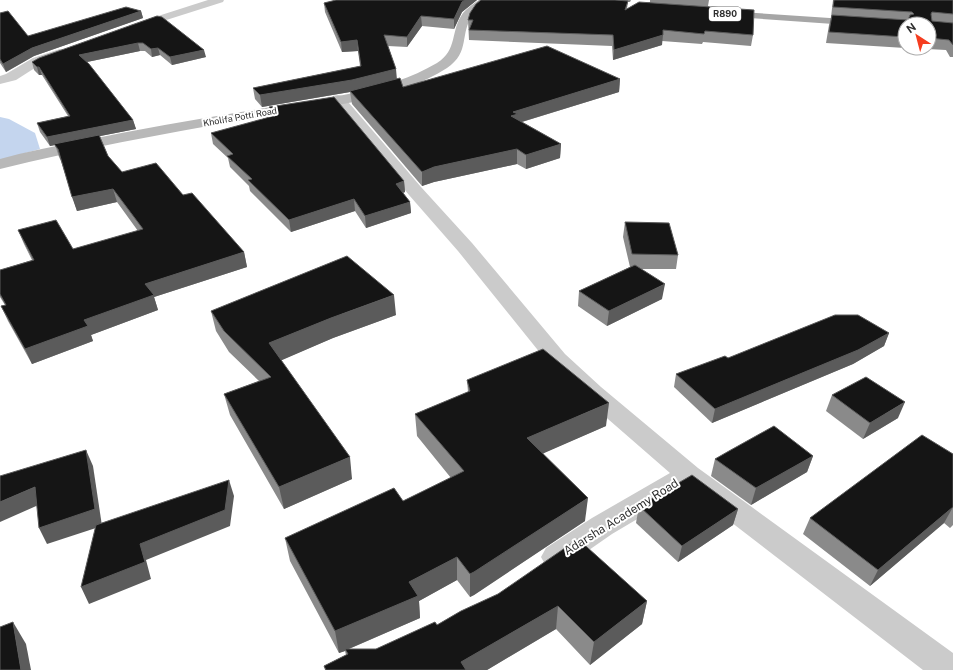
<svg xmlns="http://www.w3.org/2000/svg" width="953" height="670" font-family="'Public Sans',sans-serif">
	<style>
		.water { fill: #c4d5ee }
		.lines { fill: none; stroke-linecap: round; stroke-linejoin: round }
		.street { fill: #cbcbcb; fill-rule: evenodd }
		.secondary { fill: #b8b8b8; fill-rule: evenodd }
		.primary { fill: #a6a6a6; fill-rule: evenodd }
		.wall { fill: #8a8a8a }
		.shaded-wall { fill: #5b5b5b }
		.building { fill: #151515; stroke: #5b5b5b }
		.labels { text-anchor: middle; stroke-width: 4; stroke-linejoin: round; paint-order: stroke }
		.shield { fill: #fff; stroke: #6d6d6d; stroke-width: 1 }
		.shield-label { font-size: 9px; font-weight: bold; fill: #2e2e2e }
		.far-street-label { font-size: 9px; fill: #2e2e2e; stroke: #fff }
		.near-street-label { font-size: 12px; fill: #2e2e2e; stroke: #fff }
	</style>
	<rect width="100%" height="100%" fill="#fff"/>
	<path class="water" d="M 0,117 L 9,119 L 35,133 L 40,149 L 0,160 Z"/>
	<g class="lines">
		<g class="street">
			<path d="M 208,0 L 224,0 L 223,2 L 138,29 L 130,29 L 128,27 L 130,25 Z"/>
			<path d="M 60,49 L 64,50 L 66,53 L 64,56 L 41,64 L 16,80 L 0,84 L 0,76 L 6,74 L 33,58 Z"/>
			<path d="M 338,95 L 343,96 L 421,187 L 472,243 L 565,354 L 601,387 L 698,468 L 953,653 L 953,670 L 923,670 L 688,489 L 612,534 L 566,566 L 556,569 L 546,566 L 541,557 L 546,548 L 592,518 L 670,473 L 585,399 L 549,364 L 458,251 L 409,195 L 333,102 L 331,99 L 333,96 Z"/>
		</g>
		<path class="secondary" d="M 479,0 L 491,0 C 487,6 477,9 473,15 C 459,33 471,52 447,68 C 395,102 304,110 243,120 C 162,134 80,149 0,169 L 0,159 C 25,152 51,147 77,142 C 139,129 202,118 265,108 C 322,98 386,93 437,63 C 458,50 450,31 463,13 C 467,8 473,4 479,0 Z"/>
		<path class="primary" d="M 725,11 L 905,23 L 909,24 L 905,24 L 905,29 L 721,16 L 719,14 L 721,12 Z"/>
	</g>
	<g class="wall">
		<path d="M 336,0 L 477,0 L 462,12 L 454,29 L 422,26 L 407,47 L 388,46 L 396,69 L 396,79 L 403,87 L 620,79 L 619,92 L 522,122 L 561,144 L 560,158 L 526,169 L 517,164 L 434,182 L 422,186 L 352,104 L 350,92 L 262,107 L 255,99 L 253,88 L 360,66 L 358,51 L 342,52 L 325,12 L 324,3 Z"/>
		<path d="M 481,0 L 631,0 L 630,2 L 628,2 L 627,9 L 650,2 L 650,0 L 709,0 L 708,6 L 753,35 L 751,46 L 703,42 L 702,44 L 662,41 L 662,45 L 613,60 L 612,46 L 469,40 L 468,20 Z"/>
		<path d="M 833,0 L 953,0 L 953,57 L 950,57 L 946,50 L 909,48 L 929,48 L 929,24 L 905,24 L 905,48 L 826,43 L 829,25 L 831,17 Z"/>
		<path d="M 141,11 L 143,18 L 34,56 L 6,72 L 0,63 L 0,13 L 28,36 Z"/>
		<path d="M 157,16 L 206,57 L 172,65 L 160,55 L 152,57 L 145,51 L 140,51 L 87,62 L 133,120 L 136,129 L 100,136 L 108,156 L 122,172 L 183,195 L 244,252 L 247,267 L 154,297 L 158,310 L 91,335 L 93,341 L 32,364 L 8,321 L 1,306 L 5,305 L 0,297 L 0,270 L 32,260 L 24,244 L 18,230 L 73,249 L 138,231 L 117,202 L 77,211 L 61,161 L 59,157 L 55,145 L 50,146 L 40,132 L 37,123 L 68,116 L 42,75 L 39,75 L 34,70 L 32,62 Z"/>
		<path d="M 269,107 L 404,181 L 405,192 L 403,193 L 410,202 L 411,213 L 366,228 L 355,211 L 291,232 L 250,191 L 249,186 L 230,167 L 228,158 L 213,144 L 211,133 L 271,117 Z"/>
		<path d="M 625,222 L 678,255 L 676,269 L 640,269 L 662,299 L 607,326 L 578,306 L 579,291 L 630,267 L 623,237 Z"/>
		<path d="M 211,311 L 396,315 L 333,338 L 281,360 L 352,479 L 284,509 L 230,415 L 224,394 L 259,381 L 229,352 L 216,331 Z"/>
		<path d="M 889,333 L 884,346 L 853,364 L 712,423 L 674,387 L 676,374 L 728,358 Z"/>
		<path d="M 467,380 L 606,426 L 543,453 L 585,521 L 474,595 L 470,597 L 457,580 L 419,601 L 420,618 L 349,649 L 376,649 L 437,625 L 461,611 L 647,601 L 642,624 L 590,665 L 556,629 L 487,670 L 325,670 L 324,666 L 346,655 L 345,651 L 339,653 L 290,561 L 285,538 L 403,501 L 451,478 L 417,436 L 415,414 L 468,392 Z"/>
		<path d="M 832,395 L 898,418 L 863,439 L 826,411 Z"/>
		<path d="M 953,454 L 953,525 L 950,528 L 944,523 L 870,586 L 803,534 L 810,518 Z"/>
		<path d="M 813,456 L 807,472 L 751,505 L 711,476 L 715,459 Z"/>
		<path d="M 639,506 L 738,509 L 733,525 L 678,562 L 636,523 Z"/>
	</g>
	<g class="shaded-wall">
		<path d="M 465,0 L 477,0 L 462,12 L 454,29 L 454,19 L 462,2 Z"/>
		<path d="M 141,11 L 143,18 L 34,56 L 6,72 L 3,64 L 32,48 Z"/>
		<path d="M 421,16 L 422,26 L 407,47 L 407,37 Z"/>
		<path d="M 663,35 L 662,45 L 613,60 L 614,50 Z"/>
		<path d="M 357,40 L 358,51 L 342,52 L 341,42 Z"/>
		<path d="M 138,43 L 140,51 L 82,63 L 79,55 Z"/>
		<path d="M 158,48 L 160,55 L 152,57 L 151,49 Z"/>
		<path d="M 204,50 L 206,57 L 172,65 L 170,57 Z"/>
		<path d="M 37,67 L 39,67 L 42,75 L 39,75 Z"/>
		<path d="M 396,69 L 397,80 L 350,91 L 350,92 L 262,107 L 260,95 Z"/>
		<path d="M 620,79 L 619,92 L 518,123 L 511,116 L 513,112 Z"/>
		<path d="M 133,120 L 136,129 L 50,146 L 47,137 Z"/>
		<path d="M 561,144 L 560,158 L 526,169 L 526,155 Z"/>
		<path d="M 517,149 L 517,164 L 434,182 L 422,186 L 422,172 L 434,167 Z"/>
		<path d="M 404,181 L 405,192 L 397,195 L 396,184 Z"/>
		<path d="M 113,189 L 117,202 L 77,211 L 72,197 Z"/>
		<path d="M 354,199 L 355,211 L 291,232 L 289,220 Z"/>
		<path d="M 410,202 L 411,213 L 366,228 L 365,216 Z"/>
		<path d="M 244,252 L 247,267 L 154,297 L 158,310 L 91,335 L 93,341 L 32,364 L 25,349 L 84,320 L 145,284 Z"/>
		<path d="M 665,284 L 662,299 L 607,326 L 609,311 Z"/>
		<path d="M 394,295 L 396,315 L 333,338 L 273,364 L 269,343 L 331,318 Z"/>
		<path d="M 889,333 L 884,346 L 853,364 L 712,423 L 715,409 Z"/>
		<path d="M 905,402 L 898,418 L 863,439 L 870,423 Z"/>
		<path d="M 609,403 L 606,426 L 526,461 L 527,438 Z"/>
		<path d="M 86,450 L 93,466 L 102,526 L 47,544 L 39,528 Z"/>
		<path d="M 813,456 L 807,472 L 751,505 L 756,488 Z"/>
		<path d="M 350,457 L 352,479 L 284,509 L 279,487 Z"/>
		<path d="M 229,480 L 234,496 L 230,526 L 146,560 L 151,579 L 89,604 L 81,587 L 140,544 Z"/>
		<path d="M 35,487 L 43,503 L 0,522 L 0,502 Z"/>
		<path d="M 588,498 L 585,521 L 474,595 L 470,597 L 470,574 Z"/>
		<path d="M 953,507 L 944,523 L 870,586 L 878,570 Z"/>
		<path d="M 738,509 L 733,525 L 678,562 L 682,546 Z"/>
		<path d="M 457,557 L 457,580 L 419,601 L 420,618 L 346,650 L 345,649 L 345,651 L 339,653 L 335,631 L 409,582 Z"/>
		<path d="M 647,601 L 642,624 L 590,665 L 594,642 Z"/>
		<path d="M 558,606 L 556,629 L 487,670 L 461,670 L 461,662 Z"/>
		<path d="M 13,622 L 26,644 L 31,670 L 21,670 Z"/>
	</g>
	<g class="building">
		<path d="M 336,0 L 465,0 L 462,2 L 454,19 L 421,16 L 407,37 L 384,35 L 396,69 L 352,80 L 260,95 L 253,88 L 361,66 L 357,40 L 341,42 L 324,3 Z"/>
		<path d="M 481,0 L 615,0 L 628,1 L 625,10 L 639,2 L 754,10 L 753,35 L 705,31 L 704,34 L 663,30 L 663,35 L 614,50 L 613,35 L 469,30 L 473,20 L 468,20 L 470,13 L 476,4 Z"/>
		<path d="M 834,0 L 953,0 L 953,14 L 932,12 L 931,14 L 932,21 L 953,23 L 953,45 L 949,40 L 929,38 L 929,24 L 905,24 L 905,37 L 829,32 L 832,15 L 908,20 L 910,15 L 914,14 L 912,12 L 833,7 Z"/>
		<path d="M 126,7 L 141,11 L 32,48 L 3,64 L 0,59 L 0,13 L 8,11 L 28,36 Z"/>
		<path d="M 157,16 L 162,17 L 204,50 L 170,57 L 158,48 L 151,49 L 143,43 L 138,43 L 79,55 L 89,64 L 133,120 L 47,137 L 37,123 L 70,116 L 39,67 L 37,67 L 32,62 L 39,58 Z"/>
		<path d="M 547,46 L 620,79 L 513,112 L 518,114 L 511,116 L 561,144 L 526,155 L 517,149 L 434,167 L 422,172 L 350,91 L 400,78 L 403,87 Z"/>
		<path d="M 334,97 L 404,181 L 396,184 L 410,202 L 365,216 L 354,199 L 289,220 L 248,180 L 252,179 L 227,156 L 233,154 L 211,133 L 277,115 L 269,107 Z"/>
		<path d="M 99,135 L 108,156 L 122,172 L 156,163 L 183,195 L 192,193 L 244,252 L 145,284 L 154,295 L 84,320 L 88,326 L 25,349 L 1,306 L 6,305 L 0,294 L 0,270 L 34,260 L 18,230 L 56,220 L 73,249 L 143,229 L 113,189 L 72,197 L 58,149 L 54,144 Z"/>
		<path d="M 625,222 L 669,223 L 678,255 L 632,254 Z"/>
		<path d="M 347,256 L 394,295 L 331,318 L 269,343 L 350,457 L 279,487 L 224,394 L 271,377 L 224,331 L 211,311 Z"/>
		<path d="M 635,265 L 665,284 L 609,311 L 579,291 Z"/>
		<path d="M 835,315 L 858,315 L 889,333 L 858,350 L 715,409 L 676,374 L 725,356 L 728,358 Z"/>
		<path d="M 543,349 L 609,403 L 527,438 L 588,498 L 474,572 L 470,574 L 457,557 L 409,582 L 418,596 L 335,631 L 285,538 L 394,488 L 403,501 L 464,471 L 415,414 L 470,391 L 467,380 Z"/>
		<path d="M 866,377 L 905,402 L 870,423 L 832,395 Z"/>
		<path d="M 774,426 L 813,456 L 756,488 L 715,459 L 729,451 Z"/>
		<path d="M 922,435 L 953,454 L 953,507 L 878,570 L 810,518 Z"/>
		<path d="M 86,450 L 95,509 L 39,528 L 35,487 L 0,502 L 0,476 Z"/>
		<path d="M 692,475 L 738,509 L 682,546 L 639,506 Z"/>
		<path d="M 229,480 L 225,510 L 140,544 L 145,562 L 81,587 L 96,525 Z"/>
		<path d="M 578,539 L 647,601 L 594,642 L 558,606 L 461,662 L 466,670 L 326,670 L 324,666 L 348,654 L 345,649 L 376,649 L 435,622 L 437,625 L 461,611 L 498,594 Z"/>
		<path d="M 13,622 L 21,670 L 0,670 L 0,627 Z"/>
	</g>
	<g class="labels">
		<rect class="shield" x="709" y="7" width="32" height="14" rx="3"/>
		<g class="shield-label">
			<text x="725" y="17">R890</text>
		</g>
		<g class="far-street-label">
			<text transform="translate(240 117) rotate(-10)" y="3">Kholifa Potti Road</text>
		</g>
		<g class="near-street-label">
			<text transform="translate(621 517) rotate(-32)" y="4">Adarsha Academy Road</text>
		</g>
	</g>
	<g transform="translate(917 36) rotate(324)"><circle r="19" fill="#ffffff" stroke="#ababab"/>
	<path d="M0-3L7 15L0 10L-7 15Z" fill="#f53d20"/>
	<text y="-6" font-size="11" font-weight="bold" text-anchor="middle" fill="#2e2e2e">N</text>
	</g>
</svg>
